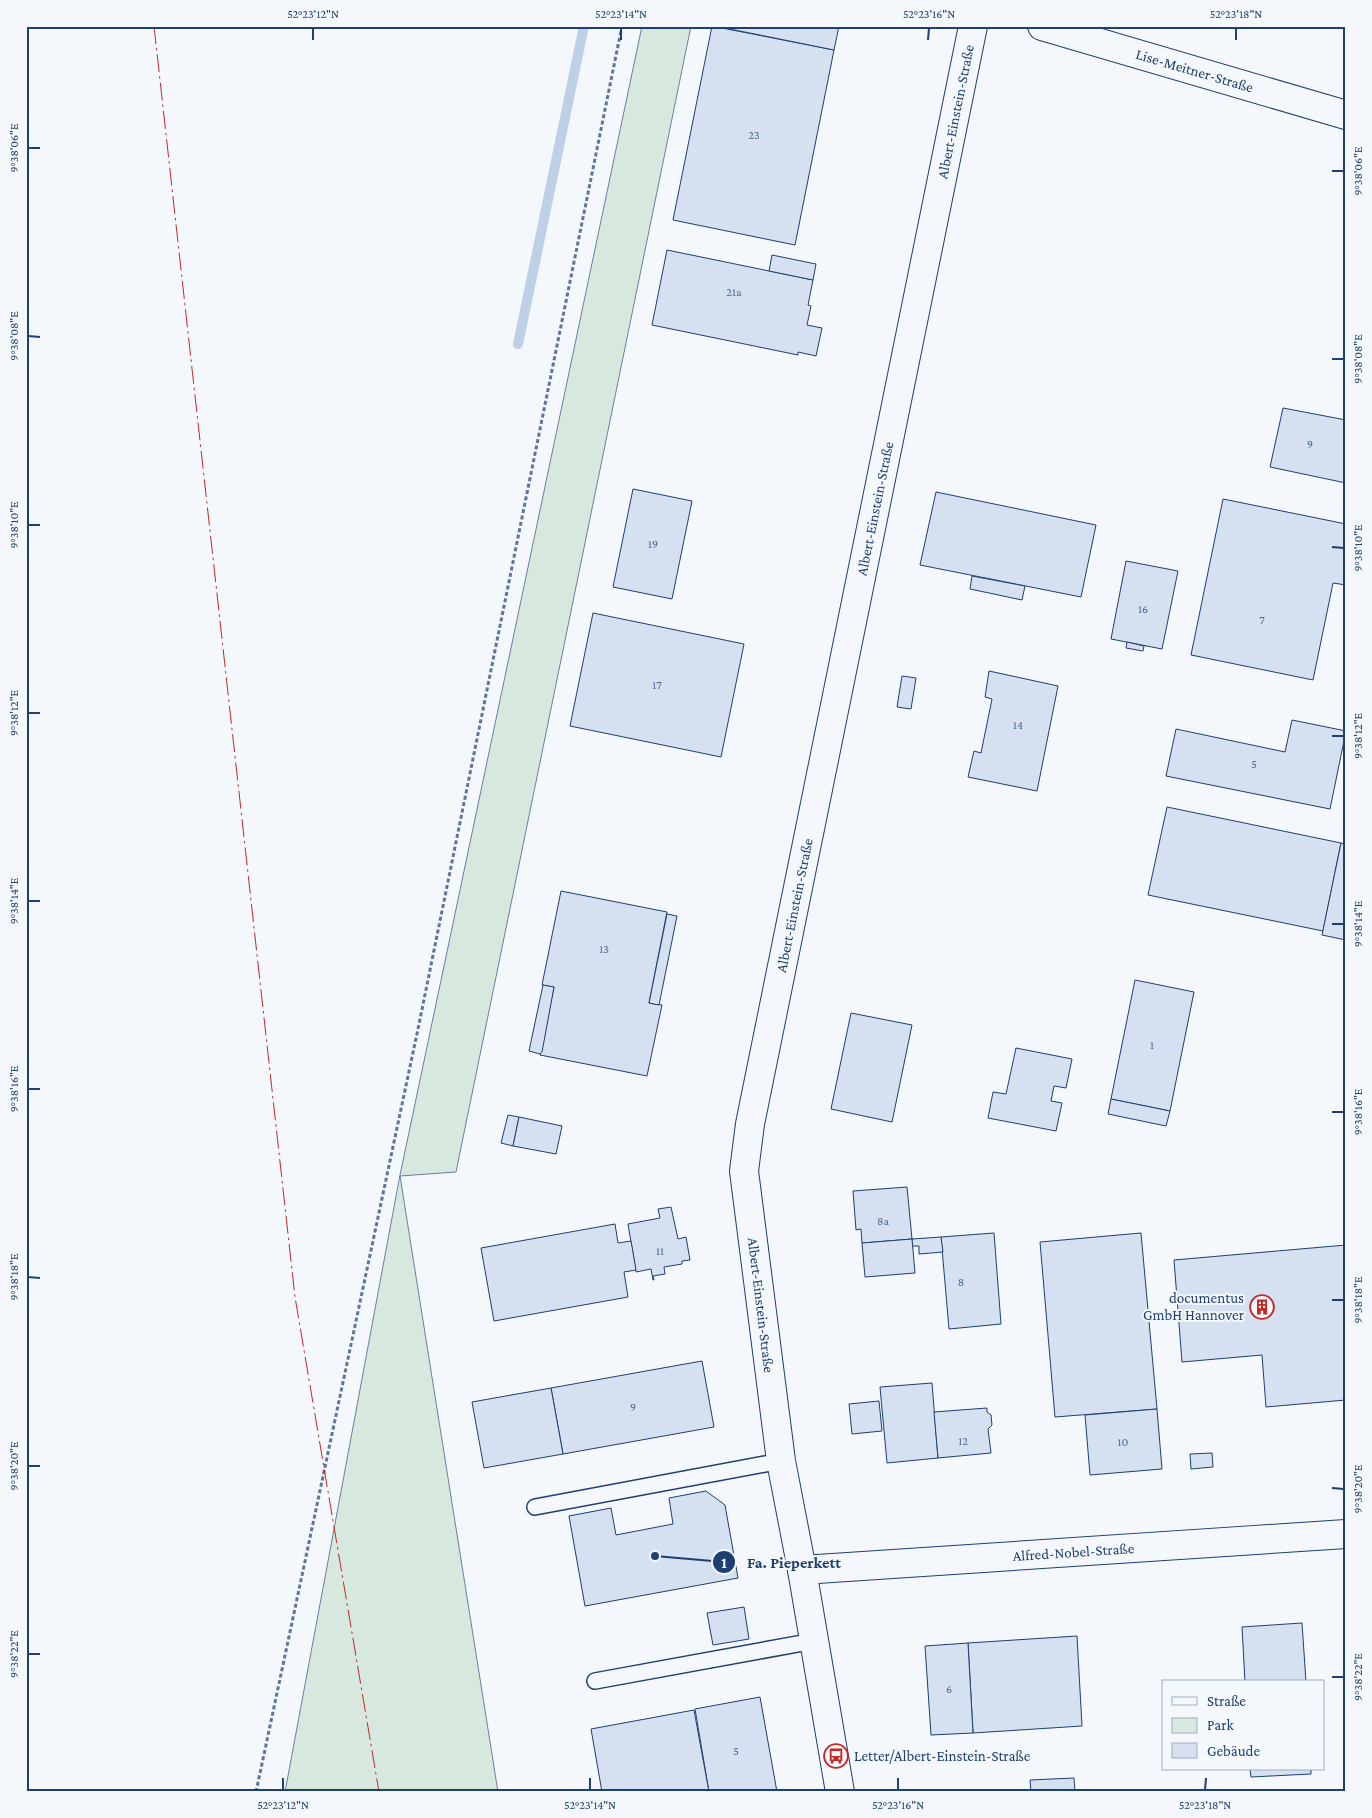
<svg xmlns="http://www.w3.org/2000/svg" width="1372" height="1818" font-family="'Crimson Pro',serif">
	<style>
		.green { fill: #d7e8df; stroke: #687fa3 }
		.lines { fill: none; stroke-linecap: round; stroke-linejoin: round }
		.stream { stroke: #bed0e5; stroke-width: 10 }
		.building { fill: #d5e0f0; stroke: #1d3f73 }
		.service-casing { stroke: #1d3f73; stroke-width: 18 }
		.minor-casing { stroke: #1d3f73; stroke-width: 30 }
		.path { stroke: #5e769c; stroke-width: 3; stroke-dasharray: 4 2.5; stroke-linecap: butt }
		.service { stroke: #f4f7fb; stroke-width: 15 }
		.minor { stroke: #f4f7fb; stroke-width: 28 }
		.power { stroke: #c62828; stroke-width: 1; stroke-dasharray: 18 4 2.5 4; stroke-linecap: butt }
		.ticks { fill: none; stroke: #1d3f73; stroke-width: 2 }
		.labels { text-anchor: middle; stroke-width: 4; stroke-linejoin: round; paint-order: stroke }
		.number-label { font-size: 12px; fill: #4b6792 }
		.street-label { font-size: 15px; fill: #1d3f73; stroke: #f4f7fb }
		.poi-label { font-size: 15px; fill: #1d3f73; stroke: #f4f7fb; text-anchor: end }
		.leader { fill: none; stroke: #1d3f73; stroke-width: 2 }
		.callout-dot { fill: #1d3f73; stroke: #f4f7fb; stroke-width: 2 }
		.mark-label { font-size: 15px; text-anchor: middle; font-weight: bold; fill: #fff }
		.callout-label { font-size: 16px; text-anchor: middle; font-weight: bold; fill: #1d3f73; stroke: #f4f7fb; stroke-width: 4; stroke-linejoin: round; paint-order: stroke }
		.neatline { fill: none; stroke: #1d3f73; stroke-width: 2 }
		.ticks-label { font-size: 12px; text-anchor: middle; fill: #1d3f73 }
	</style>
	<rect width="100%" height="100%" fill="#f4f7fb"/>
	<path class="green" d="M 642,26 L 691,26 L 456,1172 L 400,1176 L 498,1792 L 285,1792 L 400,1175 Z"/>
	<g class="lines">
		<path class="stream" d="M 518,344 L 584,26"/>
	</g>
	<g class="building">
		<path d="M 712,26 L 834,50 L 795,245 L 673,220 Z"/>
		<path d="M 715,26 L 839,26 L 834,50 Z"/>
		<path d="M 667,250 L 813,280 L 808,305 L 811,306 L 807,325 L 822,328 L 816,356 L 798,352 L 798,355 L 652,325 Z"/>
		<path d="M 772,255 L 816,264 L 813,280 L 769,271 Z"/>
		<path d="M 1283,408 L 1346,420 L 1346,483 L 1270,467 Z"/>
		<path d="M 633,489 L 692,501 L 672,599 L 613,587 Z"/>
		<path d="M 936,492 L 1096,525 L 1081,597 L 920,565 Z"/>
		<path d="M 1223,499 L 1346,524 L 1346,585 L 1333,583 L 1313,680 L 1191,655 Z"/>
		<path d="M 1126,561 L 1178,571 L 1162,649 L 1111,639 Z"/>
		<path d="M 972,576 L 1025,586 L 1022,600 L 970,589 Z"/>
		<path d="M 593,613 L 744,644 L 721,757 L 570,726 Z"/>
		<path d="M 1127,642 L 1144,646 L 1143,651 L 1126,648 Z"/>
		<path d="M 989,671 L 1058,686 L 1037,791 L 968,777 L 974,751 L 981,753 L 992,699 L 985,697 Z"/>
		<path d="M 902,676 L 916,678 L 911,709 L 897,707 Z"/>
		<path d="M 1292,720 L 1346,731 L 1330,809 L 1166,776 L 1176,729 L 1285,752 Z"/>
		<path d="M 1167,807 L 1341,843 L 1323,931 L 1148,895 Z"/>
		<path d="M 1341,843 L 1346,844 L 1346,940 L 1322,935 Z"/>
		<path d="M 561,891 L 667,912 L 649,1003 L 662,1005 L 647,1076 L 540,1055 L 554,987 L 542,985 Z"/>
		<path d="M 667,914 L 677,916 L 659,1005 L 649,1003 Z"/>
		<path d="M 1135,980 L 1194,992 L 1170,1111 L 1111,1099 Z"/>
		<path d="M 543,985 L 554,987 L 542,1052 L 540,1054 L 529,1051 Z"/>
		<path d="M 851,1013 L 912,1025 L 892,1122 L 831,1109 Z"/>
		<path d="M 1016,1048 L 1072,1059 L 1066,1088 L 1054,1086 L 1051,1101 L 1062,1103 L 1056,1131 L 988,1118 L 993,1092 L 1006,1094 Z"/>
		<path d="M 1111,1099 L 1170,1111 L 1166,1126 L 1108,1114 Z"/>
		<path d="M 508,1115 L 519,1117 L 513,1146 L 501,1143 Z"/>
		<path d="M 519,1117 L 562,1126 L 556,1154 L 513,1146 Z"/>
		<path d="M 907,1187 L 912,1239 L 862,1243 L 861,1229 L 856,1230 L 853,1191 Z"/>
		<path d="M 671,1207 L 678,1239 L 686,1237 L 690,1260 L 682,1261 L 682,1264 L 664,1267 L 665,1274 L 653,1276 L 654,1280 L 653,1280 L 651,1269 L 636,1272 L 628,1224 L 660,1218 L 658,1209 Z"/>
		<path d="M 615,1224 L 618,1243 L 631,1241 L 636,1270 L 624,1272 L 628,1297 L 494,1321 L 481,1248 Z"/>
		<path d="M 994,1233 L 1001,1324 L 949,1329 L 941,1237 Z"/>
		<path d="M 1141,1233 L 1157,1409 L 1055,1417 L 1040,1242 Z"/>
		<path d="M 941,1237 L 943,1252 L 919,1254 L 919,1246 L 912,1246 L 912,1239 Z"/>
		<path d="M 912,1239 L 915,1273 L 865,1277 L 862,1243 Z"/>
		<path d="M 1346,1245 L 1346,1400 L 1266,1407 L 1262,1355 L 1182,1362 L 1174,1260 Z"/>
		<path d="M 702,1361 L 714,1427 L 563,1454 L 551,1388 Z"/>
		<path d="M 932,1383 L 938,1458 L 887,1463 L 880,1387 Z"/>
		<path d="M 551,1388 L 563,1454 L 484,1468 L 472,1402 Z"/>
		<path d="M 879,1401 L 882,1431 L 852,1434 L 849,1404 Z"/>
		<path d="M 987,1408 L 987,1412 L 991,1415 L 992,1425 L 988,1429 L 991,1453 L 938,1458 L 934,1412 Z"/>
		<path d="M 1157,1409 L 1162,1469 L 1090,1475 L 1085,1415 Z"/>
		<path d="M 1212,1453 L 1213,1467 L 1191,1469 L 1190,1454 Z"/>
		<path d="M 706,1491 L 725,1505 L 738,1578 L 585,1606 L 569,1516 L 611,1508 L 616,1535 L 673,1524 L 669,1498 Z"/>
		<path d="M 744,1607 L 749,1639 L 713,1645 L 707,1613 Z"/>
		<path d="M 1302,1623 L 1306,1682 L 1245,1682 L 1242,1627 Z"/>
		<path d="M 1077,1636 L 1082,1726 L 973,1733 L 968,1643 Z"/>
		<path d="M 968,1643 L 973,1733 L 931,1735 L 925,1646 Z"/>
		<path d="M 760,1697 L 777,1792 L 709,1792 L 695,1709 Z"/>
		<path d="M 694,1710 L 709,1792 L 602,1792 L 591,1729 Z"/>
		<path d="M 1250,1769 L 1311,1769 L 1311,1774 L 1251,1777 Z"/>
		<path d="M 1074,1778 L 1075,1792 L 1031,1792 L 1030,1780 Z"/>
	</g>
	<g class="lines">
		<g class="service-casing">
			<g id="service">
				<path d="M 535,1507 L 781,1461"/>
				<path d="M 595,1681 L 814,1641"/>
			</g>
		</g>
		<g class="minor-casing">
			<g id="minor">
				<path id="s1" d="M 1042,26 L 1346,115"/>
				<path id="s2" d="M 802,1570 L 1346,1534"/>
				<path id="s3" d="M 840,1792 L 802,1570 L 781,1461 L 744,1171 L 750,1124 L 973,26"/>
			</g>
		</g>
		<path class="path" d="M 256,1792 L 418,1029 L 622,26"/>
		<use href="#service" class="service"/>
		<use href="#minor" class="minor"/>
		<path class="power" d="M 154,26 L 295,1297 L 379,1792"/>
	</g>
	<path class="ticks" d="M 313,40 L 313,28M 621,40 L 621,28M 928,40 L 929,28M 1236,40 L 1236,28M 28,148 L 40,148M 1332,171 L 1344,171M 28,336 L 40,337M 1332,359 L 1344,359M 28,525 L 40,525M 1332,547 L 1344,548M 28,713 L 40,713M 1332,736 L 1344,736M 28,901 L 40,901M 1332,924 L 1344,924M 28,1089 L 40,1089M 1332,1112 L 1344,1112M 28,1277 L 40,1278M 1332,1300 L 1344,1300M 28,1466 L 40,1466M 1332,1488 L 1344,1489M 28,1654 L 40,1654M 1332,1677 L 1344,1677M 283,1790 L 283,1778M 590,1790 L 590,1778M 898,1790 L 898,1778M 1205,1790 L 1206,1778"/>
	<defs>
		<g id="building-ring" transform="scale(1.25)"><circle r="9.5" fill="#f4f7fb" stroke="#c62828" stroke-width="1.5"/><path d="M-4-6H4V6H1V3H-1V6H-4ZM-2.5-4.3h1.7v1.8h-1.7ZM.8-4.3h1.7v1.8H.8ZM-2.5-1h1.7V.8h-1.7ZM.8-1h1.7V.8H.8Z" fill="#c62828"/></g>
		<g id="bus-ring" transform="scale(1.25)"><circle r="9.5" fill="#f4f7fb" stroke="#c62828" stroke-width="1.5"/><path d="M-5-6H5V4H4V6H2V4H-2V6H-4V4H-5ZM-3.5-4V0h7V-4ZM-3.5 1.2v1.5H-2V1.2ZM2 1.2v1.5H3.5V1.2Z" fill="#c62828"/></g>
	</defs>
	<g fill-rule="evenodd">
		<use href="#building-ring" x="1262" y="1307"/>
		<use href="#bus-ring" x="836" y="1756"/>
	</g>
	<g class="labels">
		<g class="number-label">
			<text x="754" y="139">23</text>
			<text x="734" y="296">21a</text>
			<text x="1310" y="448">9</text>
			<text x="653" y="548">19</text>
			<text x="1143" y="613">16</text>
			<text x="1262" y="624">7</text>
			<text x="657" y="689">17</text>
			<text x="1018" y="729">14</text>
			<text x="1254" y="768">5</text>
			<text x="604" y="953">13</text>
			<text x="1152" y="1049">1</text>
			<text x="883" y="1225">8a</text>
			<text x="660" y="1255">11</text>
			<text x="961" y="1286">8</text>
			<text x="633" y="1411">9</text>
			<text x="963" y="1445">12</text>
			<text x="1123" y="1446">10</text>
			<text x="949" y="1693">6</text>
			<text x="736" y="1755">5</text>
		</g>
		<g class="street-label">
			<text dy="5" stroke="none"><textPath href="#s1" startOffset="159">Lise-Meitner-Straße</textPath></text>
			<text dy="5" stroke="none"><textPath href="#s3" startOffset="1709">Albert-Einstein-Straße</textPath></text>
			<text dy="5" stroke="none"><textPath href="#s3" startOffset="1304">Albert-Einstein-Straße</textPath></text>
			<text dy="5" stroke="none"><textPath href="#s3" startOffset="899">Albert-Einstein-Straße</textPath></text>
			<text transform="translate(761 1305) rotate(83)" y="5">Albert-Einstein-Straße</text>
			<text dy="5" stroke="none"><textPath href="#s2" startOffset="272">Alfred-Nobel-Straße</textPath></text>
		</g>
		<g class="poi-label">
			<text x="1244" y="1303">documentus<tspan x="1244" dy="17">GmbH Hannover</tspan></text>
			<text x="854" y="1761" text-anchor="start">Letter/Albert-Einstein-Straße</text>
		</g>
	</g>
	<path class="leader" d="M655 1556L724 1562"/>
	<g class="callout-dot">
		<circle cx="655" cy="1556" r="5"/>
		<circle cx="724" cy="1562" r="12"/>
	</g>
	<g class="mark-label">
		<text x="724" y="1568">1</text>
	</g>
	<g class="callout-label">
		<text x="794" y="1568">Fa. Pieperkett</text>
	</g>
	<rect width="1372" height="1818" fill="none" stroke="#f4f7fb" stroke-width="55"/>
	<rect x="1162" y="1680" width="162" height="90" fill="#f4f7fb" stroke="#9eadc5"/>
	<rect x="1172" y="1697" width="25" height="8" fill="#f4f7fb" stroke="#9eadc5"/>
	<text x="1207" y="1706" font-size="15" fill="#1d3f73">Straße</text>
	<rect x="1172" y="1718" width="25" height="15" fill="#d7e8df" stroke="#9eadc5"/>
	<text x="1207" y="1730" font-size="15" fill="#1d3f73">Park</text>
	<rect x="1172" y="1743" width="25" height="15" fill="#d5e0f0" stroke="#9eadc5"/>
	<text x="1207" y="1756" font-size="15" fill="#1d3f73">Gebäude</text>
	<rect x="28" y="28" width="1316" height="1762" class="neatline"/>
	<g class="ticks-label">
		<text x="313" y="18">52°23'12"N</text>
		<text x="621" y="18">52°23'14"N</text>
		<text x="929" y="18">52°23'16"N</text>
		<text x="1236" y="18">52°23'18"N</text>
		<text transform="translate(14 148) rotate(-90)" y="4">9°38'06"E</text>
		<text transform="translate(1358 171) rotate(-90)" y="4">9°38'06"E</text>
		<text transform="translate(14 336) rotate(-90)" y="4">9°38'08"E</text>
		<text transform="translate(1358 359) rotate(-90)" y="4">9°38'08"E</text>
		<text transform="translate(14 525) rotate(-90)" y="4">9°38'10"E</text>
		<text transform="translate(1358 548) rotate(-90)" y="4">9°38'10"E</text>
		<text transform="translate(14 713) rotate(-90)" y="4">9°38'12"E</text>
		<text transform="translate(1358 736) rotate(-90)" y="4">9°38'12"E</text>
		<text transform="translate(14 901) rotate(-90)" y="4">9°38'14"E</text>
		<text transform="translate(1358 924) rotate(-90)" y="4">9°38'14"E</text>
		<text transform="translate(14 1089) rotate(-90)" y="4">9°38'16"E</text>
		<text transform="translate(1358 1112) rotate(-90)" y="4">9°38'16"E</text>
		<text transform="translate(14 1277) rotate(-90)" y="4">9°38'18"E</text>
		<text transform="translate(1358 1300) rotate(-90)" y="4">9°38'18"E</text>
		<text transform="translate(14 1466) rotate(-90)" y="4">9°38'20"E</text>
		<text transform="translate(1358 1489) rotate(-90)" y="4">9°38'20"E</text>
		<text transform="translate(14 1654) rotate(-90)" y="4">9°38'22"E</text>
		<text transform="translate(1358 1677) rotate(-90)" y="4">9°38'22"E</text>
		<text x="283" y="1809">52°23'12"N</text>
		<text x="590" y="1809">52°23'14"N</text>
		<text x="898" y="1809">52°23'16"N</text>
		<text x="1205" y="1809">52°23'18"N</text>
	</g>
</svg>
